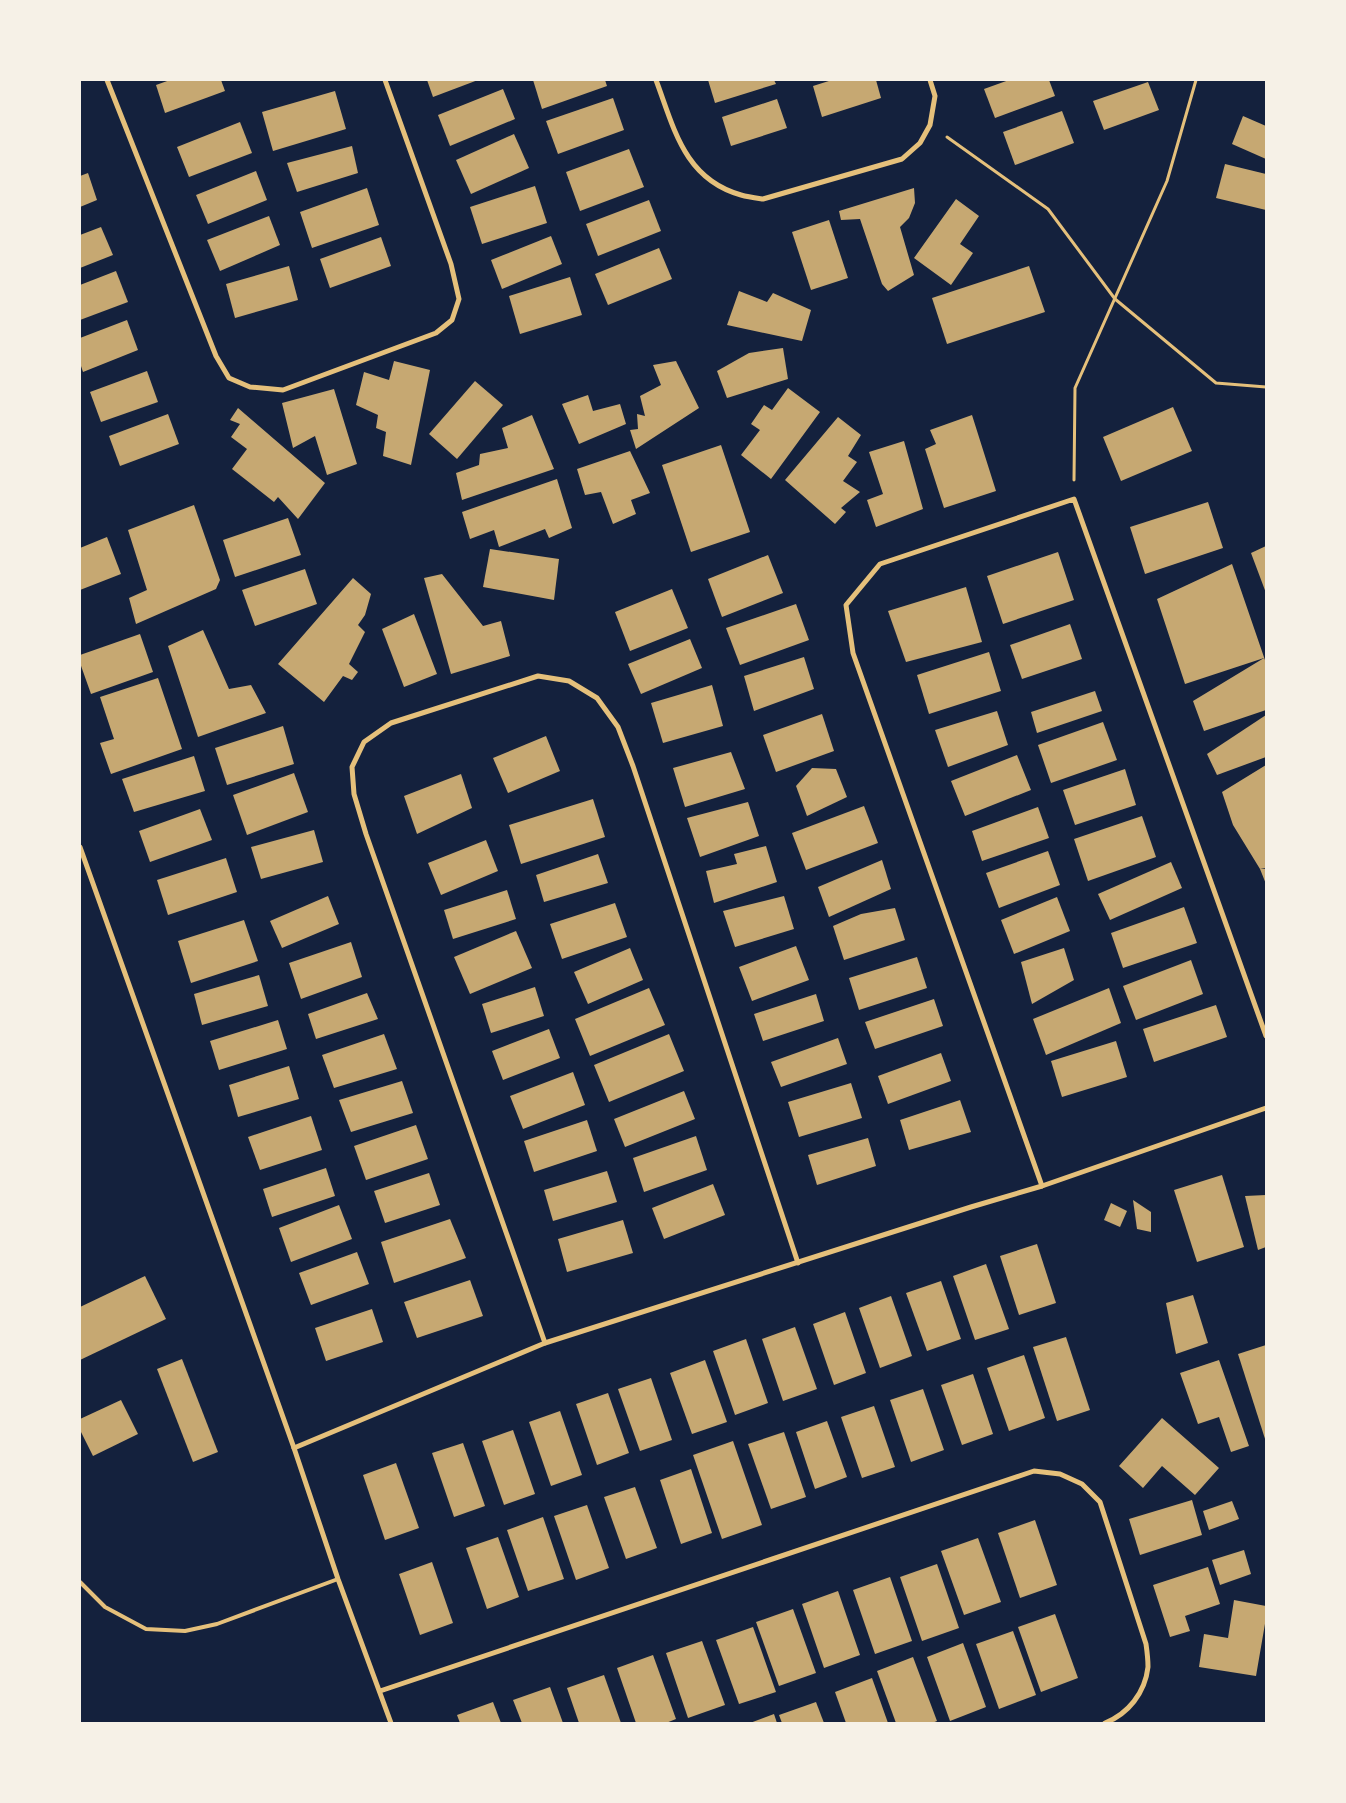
<svg xmlns="http://www.w3.org/2000/svg" width="1346" height="1803" font-family="'Playfair Display',serif">
	<style>
		.building { fill: #c6a872 }
		.lines { fill: none; stroke-linecap: round; stroke-linejoin: round }
		.path { stroke: #e5c07b; stroke-width: 3 }
		.service { stroke: #e5c07b; stroke-width: 4 }
		.minor { stroke: #e5c07b; stroke-width: 5 }
	</style>
	<rect width="100%" height="100%" fill="#14213d"/>
	<g class="building">
		<path d="M 170,80 L 221,80 L 225,91 L 165,113 L 156,85 Z"/>
		<path d="M 427,80 L 478,80 L 433,97 Z"/>
		<path d="M 533,80 L 605,80 L 607,86 L 542,109 Z"/>
		<path d="M 708,80 L 774,80 L 776,84 L 715,103 Z"/>
		<path d="M 832,80 L 876,80 L 881,98 L 822,117 L 813,86 Z"/>
		<path d="M 1009,80 L 1049,80 L 1055,96 L 995,118 L 984,89 Z"/>
		<path d="M 1148,82 L 1159,110 L 1104,130 L 1093,101 Z"/>
		<path d="M 503,89 L 515,119 L 450,146 L 438,115 Z"/>
		<path d="M 335,91 L 346,129 L 273,151 L 262,112 Z"/>
		<path d="M 613,98 L 624,130 L 558,154 L 546,121 Z"/>
		<path d="M 777,99 L 787,128 L 731,146 L 722,117 Z"/>
		<path d="M 1062,111 L 1074,143 L 1015,165 L 1003,132 Z"/>
		<path d="M 1243,116 L 1266,126 L 1266,159 L 1232,144 Z"/>
		<path d="M 240,122 L 252,153 L 189,177 L 177,147 Z"/>
		<path d="M 514,134 L 529,168 L 471,194 L 456,160 Z"/>
		<path d="M 352,146 L 358,173 L 297,192 L 287,163 Z"/>
		<path d="M 629,149 L 644,187 L 580,211 L 566,172 Z"/>
		<path d="M 1225,164 L 1266,174 L 1266,210 L 1216,198 Z"/>
		<path d="M 256,171 L 267,200 L 208,224 L 196,195 Z"/>
		<path d="M 88,173 L 97,200 L 80,207 L 80,176 Z"/>
		<path d="M 535,186 L 547,223 L 482,244 L 470,207 Z"/>
		<path d="M 367,188 L 379,225 L 312,248 L 300,212 Z"/>
		<path d="M 914,188 L 915,203 L 909,218 L 900,227 L 914,275 L 888,291 L 882,284 L 860,219 L 841,220 L 839,211 Z"/>
		<path d="M 956,199 L 979,216 L 960,244 L 973,253 L 951,285 L 914,258 Z"/>
		<path d="M 649,200 L 661,231 L 598,256 L 586,224 Z"/>
		<path d="M 269,216 L 280,245 L 220,271 L 207,240 Z"/>
		<path d="M 829,220 L 848,278 L 811,290 L 792,232 Z"/>
		<path d="M 101,227 L 113,255 L 80,268 L 80,235 Z"/>
		<path d="M 551,236 L 562,264 L 502,289 L 491,260 Z"/>
		<path d="M 381,237 L 391,266 L 330,288 L 320,259 Z"/>
		<path d="M 659,248 L 672,279 L 608,305 L 595,274 Z"/>
		<path d="M 289,266 L 298,300 L 235,318 L 226,284 Z"/>
		<path d="M 1029,266 L 1045,312 L 947,344 L 932,298 Z"/>
		<path d="M 116,271 L 128,302 L 80,320 L 80,285 Z"/>
		<path d="M 570,277 L 582,315 L 520,334 L 509,296 Z"/>
		<path d="M 739,291 L 767,302 L 773,293 L 811,310 L 802,341 L 727,325 Z"/>
		<path d="M 127,320 L 138,350 L 83,372 L 80,363 L 80,338 Z"/>
		<path d="M 783,348 L 788,379 L 727,398 L 717,371 L 749,353 Z"/>
		<path d="M 394,361 L 430,370 L 411,465 L 383,456 L 386,432 L 376,428 L 378,415 L 356,405 L 364,372 L 389,380 Z"/>
		<path d="M 676,361 L 699,408 L 636,449 L 630,430 L 638,429 L 637,414 L 645,416 L 640,396 L 661,385 L 653,365 Z"/>
		<path d="M 147,371 L 158,402 L 101,422 L 90,392 Z"/>
		<path d="M 475,381 L 503,405 L 457,459 L 429,434 Z"/>
		<path d="M 788,388 L 820,412 L 771,479 L 741,455 L 760,430 L 751,424 L 764,405 L 772,410 Z"/>
		<path d="M 334,389 L 357,464 L 327,475 L 315,436 L 293,448 L 282,403 Z"/>
		<path d="M 588,395 L 593,411 L 620,404 L 626,424 L 579,444 L 562,404 Z"/>
		<path d="M 1173,407 L 1192,451 L 1121,481 L 1103,437 Z"/>
		<path d="M 238,408 L 325,483 L 298,519 L 278,497 L 274,502 L 232,469 L 247,449 L 231,437 L 240,424 L 230,420 Z"/>
		<path d="M 168,414 L 179,444 L 120,466 L 109,436 Z"/>
		<path d="M 532,415 L 554,469 L 462,500 L 456,473 L 479,465 L 480,454 L 508,448 L 502,428 Z"/>
		<path d="M 972,415 L 996,491 L 944,508 L 925,449 L 936,444 L 930,430 Z"/>
		<path d="M 838,417 L 861,435 L 848,456 L 857,462 L 843,481 L 860,492 L 841,508 L 846,512 L 835,524 L 785,480 Z"/>
		<path d="M 904,441 L 923,509 L 876,527 L 867,500 L 883,494 L 869,452 Z"/>
		<path d="M 721,445 L 750,532 L 691,552 L 662,465 Z"/>
		<path d="M 630,451 L 650,493 L 631,500 L 636,514 L 613,524 L 601,492 L 585,495 L 577,469 Z"/>
		<path d="M 557,479 L 572,528 L 549,538 L 545,529 L 499,547 L 494,530 L 470,539 L 462,512 Z"/>
		<path d="M 1208,502 L 1223,548 L 1145,574 L 1130,527 Z"/>
		<path d="M 194,505 L 220,580 L 216,589 L 136,624 L 129,598 L 147,590 L 128,530 Z"/>
		<path d="M 288,518 L 301,555 L 235,577 L 223,540 Z"/>
		<path d="M 107,537 L 121,574 L 80,590 L 80,548 Z"/>
		<path d="M 1266,546 L 1266,593 L 1251,553 Z"/>
		<path d="M 490,549 L 559,559 L 554,600 L 483,587 Z"/>
		<path d="M 1058,552 L 1074,600 L 1003,624 L 987,576 Z"/>
		<path d="M 768,555 L 783,593 L 722,617 L 708,579 Z"/>
		<path d="M 1232,564 L 1266,663 L 1266,710 L 1204,731 L 1193,701 L 1264,658 L 1185,684 L 1157,599 Z"/>
		<path d="M 305,569 L 317,604 L 255,626 L 242,590 Z"/>
		<path d="M 442,574 L 483,626 L 501,621 L 510,656 L 451,674 L 424,578 Z"/>
		<path d="M 353,578 L 371,594 L 365,615 L 358,625 L 365,632 L 349,664 L 358,672 L 352,680 L 343,676 L 324,702 L 278,664 Z"/>
		<path d="M 966,587 L 982,642 L 906,662 L 888,611 Z"/>
		<path d="M 672,589 L 688,628 L 630,651 L 615,612 Z"/>
		<path d="M 796,604 L 809,640 L 740,665 L 726,628 Z"/>
		<path d="M 414,614 L 437,674 L 404,687 L 382,629 Z"/>
		<path d="M 1070,624 L 1082,659 L 1022,679 L 1010,645 Z"/>
		<path d="M 203,630 L 229,689 L 251,685 L 266,713 L 198,737 L 168,646 Z"/>
		<path d="M 140,634 L 153,672 L 91,694 L 80,663 L 80,655 Z"/>
		<path d="M 690,639 L 702,668 L 641,694 L 628,664 Z"/>
		<path d="M 989,652 L 1001,691 L 929,714 L 917,675 Z"/>
		<path d="M 804,657 L 814,689 L 754,711 L 744,676 Z"/>
		<path d="M 158,678 L 182,749 L 111,774 L 100,743 L 114,739 L 100,697 Z"/>
		<path d="M 712,685 L 723,726 L 663,743 L 651,703 Z"/>
		<path d="M 1095,691 L 1102,711 L 1037,733 L 1031,712 Z"/>
		<path d="M 997,711 L 1008,745 L 948,767 L 935,730 Z"/>
		<path d="M 822,714 L 834,751 L 776,772 L 763,735 Z"/>
		<path d="M 1266,715 L 1266,757 L 1217,775 L 1207,754 Z"/>
		<path d="M 1103,722 L 1117,760 L 1051,783 L 1038,745 Z"/>
		<path d="M 283,726 L 294,764 L 227,785 L 215,748 Z"/>
		<path d="M 546,736 L 560,771 L 508,793 L 493,758 Z"/>
		<path d="M 731,752 L 745,789 L 685,807 L 673,768 Z"/>
		<path d="M 1017,755 L 1031,790 L 965,816 L 951,781 Z"/>
		<path d="M 194,756 L 205,791 L 134,812 L 122,779 Z"/>
		<path d="M 1266,765 L 1266,868 L 1260,869 L 1266,869 L 1266,884 L 1260,869 L 1233,825 L 1222,792 Z"/>
		<path d="M 812,768 L 836,769 L 847,797 L 807,816 L 796,786 Z"/>
		<path d="M 1125,769 L 1136,805 L 1075,825 L 1063,790 Z"/>
		<path d="M 294,773 L 308,812 L 247,835 L 233,795 Z"/>
		<path d="M 461,774 L 472,808 L 417,834 L 404,796 Z"/>
		<path d="M 593,799 L 605,837 L 521,864 L 509,825 Z"/>
		<path d="M 748,802 L 759,836 L 700,857 L 687,818 Z"/>
		<path d="M 864,806 L 878,843 L 806,870 L 792,833 Z"/>
		<path d="M 1038,807 L 1049,838 L 982,861 L 972,831 Z"/>
		<path d="M 200,809 L 212,840 L 150,862 L 139,831 Z"/>
		<path d="M 1142,816 L 1156,857 L 1088,881 L 1074,839 Z"/>
		<path d="M 314,830 L 323,862 L 261,879 L 251,847 Z"/>
		<path d="M 486,840 L 498,871 L 441,895 L 428,863 Z"/>
		<path d="M 766,846 L 777,882 L 714,903 L 706,871 L 737,864 L 734,854 Z"/>
		<path d="M 1048,851 L 1060,885 L 999,908 L 986,873 Z"/>
		<path d="M 598,854 L 608,883 L 544,902 L 536,875 Z"/>
		<path d="M 226,858 L 237,892 L 168,915 L 157,880 Z"/>
		<path d="M 882,860 L 891,889 L 829,917 L 818,887 Z"/>
		<path d="M 1171,862 L 1182,888 L 1110,920 L 1098,894 Z"/>
		<path d="M 507,890 L 516,919 L 453,939 L 444,910 Z"/>
		<path d="M 328,896 L 339,924 L 282,948 L 270,921 Z"/>
		<path d="M 784,896 L 794,929 L 735,947 L 723,911 Z"/>
		<path d="M 1057,897 L 1070,931 L 1014,954 L 1001,920 Z"/>
		<path d="M 615,903 L 627,937 L 562,959 L 550,924 Z"/>
		<path d="M 1184,907 L 1197,943 L 1123,968 L 1111,933 Z"/>
		<path d="M 895,908 L 905,940 L 844,960 L 833,926 L 861,914 Z"/>
		<path d="M 244,920 L 258,961 L 191,983 L 178,941 Z"/>
		<path d="M 516,931 L 532,968 L 470,994 L 454,957 Z"/>
		<path d="M 351,942 L 362,977 L 301,999 L 289,963 Z"/>
		<path d="M 796,946 L 809,980 L 752,1001 L 739,967 Z"/>
		<path d="M 630,948 L 643,980 L 588,1004 L 574,972 Z"/>
		<path d="M 1064,948 L 1074,980 L 1032,1004 L 1021,962 Z"/>
		<path d="M 917,957 L 927,988 L 859,1010 L 849,978 Z"/>
		<path d="M 1191,960 L 1203,994 L 1136,1020 L 1123,986 Z"/>
		<path d="M 259,975 L 268,1006 L 202,1025 L 194,994 Z"/>
		<path d="M 535,987 L 544,1016 L 491,1033 L 482,1004 Z"/>
		<path d="M 649,988 L 665,1025 L 590,1056 L 575,1019 Z"/>
		<path d="M 1109,988 L 1121,1023 L 1046,1055 L 1033,1019 Z"/>
		<path d="M 367,993 L 378,1019 L 316,1039 L 308,1014 Z"/>
		<path d="M 816,994 L 824,1021 L 763,1041 L 754,1014 Z"/>
		<path d="M 934,999 L 943,1026 L 875,1049 L 865,1022 Z"/>
		<path d="M 1216,1005 L 1227,1037 L 1154,1062 L 1143,1029 Z"/>
		<path d="M 278,1020 L 287,1049 L 219,1070 L 210,1041 Z"/>
		<path d="M 549,1029 L 560,1058 L 503,1080 L 492,1051 Z"/>
		<path d="M 384,1034 L 397,1069 L 334,1088 L 322,1055 Z"/>
		<path d="M 669,1034 L 684,1071 L 609,1102 L 594,1065 Z"/>
		<path d="M 838,1038 L 847,1064 L 781,1087 L 771,1062 Z"/>
		<path d="M 1116,1041 L 1127,1077 L 1062,1097 L 1051,1061 Z"/>
		<path d="M 941,1053 L 951,1081 L 888,1104 L 878,1076 Z"/>
		<path d="M 289,1066 L 299,1099 L 238,1117 L 229,1085 Z"/>
		<path d="M 573,1072 L 585,1105 L 523,1129 L 510,1096 Z"/>
		<path d="M 402,1081 L 413,1113 L 351,1132 L 339,1100 Z"/>
		<path d="M 851,1083 L 862,1118 L 799,1137 L 788,1102 Z"/>
		<path d="M 684,1091 L 695,1119 L 625,1147 L 614,1119 Z"/>
		<path d="M 960,1100 L 971,1132 L 909,1150 L 900,1120 Z"/>
		<path d="M 311,1116 L 322,1150 L 260,1170 L 248,1137 Z"/>
		<path d="M 587,1120 L 597,1151 L 534,1172 L 524,1141 Z"/>
		<path d="M 416,1125 L 428,1159 L 366,1180 L 354,1146 Z"/>
		<path d="M 696,1136 L 707,1170 L 644,1192 L 633,1158 Z"/>
		<path d="M 868,1138 L 876,1166 L 817,1185 L 808,1155 Z"/>
		<path d="M 326,1168 L 335,1196 L 272,1217 L 263,1189 Z"/>
		<path d="M 607,1171 L 617,1202 L 553,1221 L 544,1190 Z"/>
		<path d="M 429,1173 L 440,1205 L 385,1223 L 374,1191 Z"/>
		<path d="M 1222,1175 L 1244,1247 L 1197,1262 L 1174,1190 Z"/>
		<path d="M 713,1184 L 725,1215 L 664,1239 L 652,1208 Z"/>
		<path d="M 1266,1195 L 1266,1247 L 1258,1250 L 1245,1196 Z"/>
		<path d="M 1133,1200 L 1151,1212 L 1151,1232 L 1137,1229 Z"/>
		<path d="M 1111,1203 L 1127,1211 L 1120,1227 L 1104,1220 Z"/>
		<path d="M 339,1205 L 352,1239 L 291,1262 L 279,1228 Z"/>
		<path d="M 450,1219 L 466,1258 L 394,1283 L 381,1242 Z"/>
		<path d="M 623,1220 L 633,1253 L 567,1272 L 558,1239 Z"/>
		<path d="M 1037,1244 L 1056,1303 L 1019,1315 L 1000,1256 Z"/>
		<path d="M 357,1252 L 369,1284 L 311,1305 L 299,1273 Z"/>
		<path d="M 986,1264 L 1009,1329 L 975,1340 L 953,1276 Z"/>
		<path d="M 145,1276 L 166,1319 L 80,1360 L 80,1307 Z"/>
		<path d="M 470,1280 L 483,1316 L 417,1338 L 404,1302 Z"/>
		<path d="M 941,1281 L 961,1339 L 927,1351 L 906,1293 Z"/>
		<path d="M 1193,1295 L 1208,1343 L 1176,1354 L 1166,1303 Z"/>
		<path d="M 891,1296 L 912,1356 L 880,1368 L 859,1308 Z"/>
		<path d="M 372,1309 L 383,1342 L 326,1361 L 315,1328 Z"/>
		<path d="M 845,1312 L 866,1373 L 834,1385 L 813,1324 Z"/>
		<path d="M 795,1327 L 817,1389 L 783,1401 L 762,1339 Z"/>
		<path d="M 1066,1337 L 1090,1410 L 1057,1421 L 1033,1347 Z"/>
		<path d="M 746,1339 L 768,1403 L 735,1415 L 713,1351 Z"/>
		<path d="M 1266,1345 L 1266,1442 L 1238,1354 Z"/>
		<path d="M 1024,1355 L 1045,1418 L 1009,1431 L 987,1368 Z"/>
		<path d="M 182,1359 L 218,1452 L 193,1462 L 157,1369 Z"/>
		<path d="M 705,1360 L 727,1422 L 692,1434 L 670,1373 Z"/>
		<path d="M 1219,1360 L 1249,1446 L 1231,1452 L 1219,1417 L 1198,1424 L 1180,1373 Z"/>
		<path d="M 973,1374 L 993,1434 L 962,1445 L 941,1385 Z"/>
		<path d="M 651,1378 L 672,1440 L 640,1451 L 618,1389 Z"/>
		<path d="M 923,1389 L 944,1450 L 911,1462 L 890,1400 Z"/>
		<path d="M 608,1393 L 629,1453 L 597,1465 L 576,1404 Z"/>
		<path d="M 121,1400 L 138,1434 L 93,1456 L 80,1430 L 80,1419 Z"/>
		<path d="M 874,1406 L 895,1467 L 862,1478 L 841,1417 Z"/>
		<path d="M 560,1411 L 582,1475 L 551,1486 L 529,1422 Z"/>
		<path d="M 1162,1418 L 1219,1468 L 1195,1495 L 1162,1466 L 1143,1488 L 1119,1466 Z"/>
		<path d="M 827,1421 L 847,1477 L 815,1489 L 796,1432 Z"/>
		<path d="M 513,1430 L 535,1494 L 504,1505 L 482,1441 Z"/>
		<path d="M 784,1432 L 806,1497 L 771,1509 L 748,1444 Z"/>
		<path d="M 733,1441 L 762,1525 L 722,1539 L 693,1455 Z"/>
		<path d="M 463,1443 L 485,1506 L 454,1517 L 432,1453 Z"/>
		<path d="M 396,1463 L 419,1528 L 385,1540 L 363,1475 Z"/>
		<path d="M 691,1469 L 712,1533 L 681,1544 L 660,1480 Z"/>
		<path d="M 635,1487 L 657,1548 L 626,1559 L 604,1497 Z"/>
		<path d="M 1192,1500 L 1202,1535 L 1140,1555 L 1129,1519 Z"/>
		<path d="M 1232,1501 L 1239,1519 L 1209,1530 L 1203,1511 Z"/>
		<path d="M 587,1505 L 609,1568 L 576,1580 L 554,1516 Z"/>
		<path d="M 543,1517 L 564,1579 L 528,1591 L 507,1530 Z"/>
		<path d="M 1035,1520 L 1057,1585 L 1020,1598 L 998,1533 Z"/>
		<path d="M 498,1537 L 519,1597 L 487,1609 L 466,1548 Z"/>
		<path d="M 978,1538 L 1001,1602 L 964,1615 L 941,1551 Z"/>
		<path d="M 1244,1550 L 1251,1574 L 1220,1585 L 1212,1560 Z"/>
		<path d="M 432,1562 L 453,1623 L 420,1635 L 399,1574 Z"/>
		<path d="M 937,1564 L 959,1628 L 922,1641 L 900,1577 Z"/>
		<path d="M 1208,1567 L 1220,1604 L 1185,1616 L 1190,1631 L 1170,1637 L 1153,1585 Z"/>
		<path d="M 890,1577 L 912,1641 L 875,1654 L 853,1590 Z"/>
		<path d="M 838,1591 L 860,1655 L 824,1668 L 802,1604 Z"/>
		<path d="M 1234,1600 L 1266,1606 L 1266,1618 L 1256,1676 L 1199,1667 L 1204,1634 L 1228,1638 Z"/>
		<path d="M 793,1609 L 816,1673 L 779,1686 L 756,1622 Z"/>
		<path d="M 1055,1614 L 1078,1678 L 1041,1692 L 1018,1627 Z"/>
		<path d="M 753,1627 L 776,1692 L 739,1704 L 716,1640 Z"/>
		<path d="M 1013,1631 L 1036,1695 L 999,1709 L 976,1644 Z"/>
		<path d="M 702,1641 L 725,1705 L 688,1718 L 666,1653 Z"/>
		<path d="M 963,1643 L 986,1707 L 950,1721 L 927,1657 Z"/>
		<path d="M 653,1655 L 676,1719 L 666,1723 L 636,1723 L 617,1668 Z"/>
		<path d="M 913,1657 L 937,1721 L 932,1723 L 896,1723 L 877,1671 Z"/>
		<path d="M 604,1675 L 621,1723 L 579,1723 L 567,1688 Z"/>
		<path d="M 872,1678 L 888,1723 L 846,1723 L 835,1692 Z"/>
		<path d="M 550,1687 L 563,1723 L 522,1723 L 513,1700 Z"/>
		<path d="M 493,1702 L 501,1723 L 460,1723 L 457,1715 Z"/>
		<path d="M 816,1702 L 824,1723 L 782,1723 L 779,1715 Z"/>
		<path d="M 774,1714 L 777,1723 L 750,1723 Z"/>
	</g>
	<g class="lines">
		<g class="path">
			<path d="M 947,137 L 1048,209 L 1115,299 L 1216,383 L 1266,387"/>
			<path d="M 1074,480 L 1075,388 L 1167,181 L 1196,80"/>
		</g>
		<path class="service" d="M 80,1582 L 105,1607 L 146,1629 L 185,1631 L 217,1624 L 338,1579"/>
		<g class="minor">
			<path d="M 107,80 L 216,356 L 229,378 L 250,387 L 283,390 L 436,333 L 452,320 L 459,299 L 451,264 L 385,80"/>
			<path d="M 656,80 C 674,128 684,179 741,195 C 748,197 756,198 763,199 L 902,159 L 920,143 L 930,125 L 935,96 L 930,80"/>
			<path d="M 80,847 L 294,1448 L 338,1579 L 391,1723"/>
			<path d="M 1042,1186 L 853,653 L 846,605 L 880,564 L 1074,499 L 1266,1036"/>
			<path d="M 545,1343 L 366,834 L 354,794 L 352,767 L 364,742 L 391,723 L 538,676 L 569,681 L 597,698 L 618,727 L 633,766 L 798,1263"/>
			<path d="M 294,1448 L 545,1343 L 971,1207 L 1042,1186 L 1266,1108"/>
			<path d="M 380,1691 L 1034,1471 L 1060,1474 L 1082,1484 L 1100,1502 L 1146,1644 C 1147,1651 1148,1660 1148,1667 C 1145,1693 1128,1714 1105,1723"/>
		</g>
	</g>
	<rect width="1346" height="1803" fill="none" stroke="#f6f1e7" stroke-width="162"/>
</svg>
